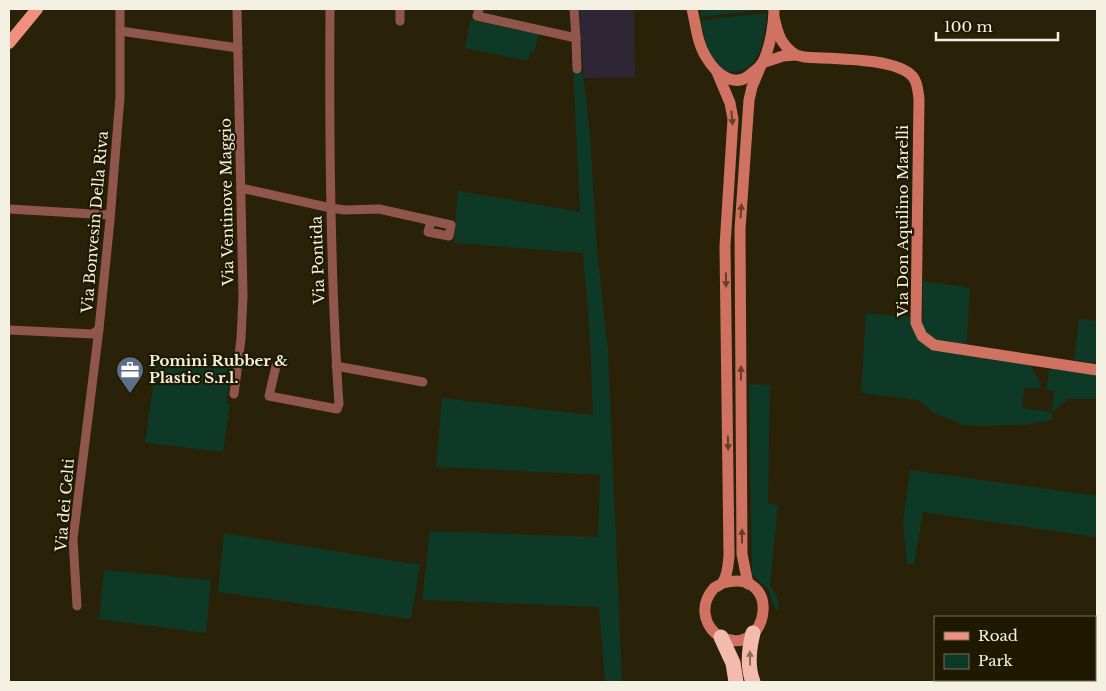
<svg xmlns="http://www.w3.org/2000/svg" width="1106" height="691" font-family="'Libre Baskerville',serif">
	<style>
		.commercial { fill: #2f2635 }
		.green { fill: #0e3926 }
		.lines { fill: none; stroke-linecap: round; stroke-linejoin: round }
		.street { stroke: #90564c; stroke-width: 9 }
		.secondary { stroke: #cf7261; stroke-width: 11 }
		.primary { stroke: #f1907f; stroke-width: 12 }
		.highway { stroke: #f5baae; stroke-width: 15 }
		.oneway { fill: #663d28 }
		.oneway2 { fill: #8a6a58 }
		.labels { text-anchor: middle; stroke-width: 4.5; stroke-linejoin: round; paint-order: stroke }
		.street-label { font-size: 15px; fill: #f5f1e2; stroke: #201902 }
		.poi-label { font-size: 15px; font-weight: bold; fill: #f5f1e2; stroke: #201902; text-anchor: start }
	</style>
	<rect width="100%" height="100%" fill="#292209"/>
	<path class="commercial" d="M 579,9 L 634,9 L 635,77 L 584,78 Z"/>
	<g class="green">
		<path d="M 700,9 L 767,9 L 701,17 Z"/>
		<path d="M 767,13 C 765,33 761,72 734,72 C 723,72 715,64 710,54 C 705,43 703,31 701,20 Z"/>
		<path d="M 470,20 L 539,34 L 534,53 L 530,52 L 528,61 L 465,48 Z"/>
		<path d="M 573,70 L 583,71 L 590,136 L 597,249 L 608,351 L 622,682 L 605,682 L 599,607 L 422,600 L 430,531 L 598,537 L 600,475 L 436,467 L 442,398 L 593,415 L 590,340 L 583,253 L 454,243 L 458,191 L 580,212 Z"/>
		<path d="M 923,281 L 970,288 L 966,352 L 1030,365 L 1038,378 L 1041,389 L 1024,388 L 1022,408 L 1052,412 L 1054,391 L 1046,390 L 1049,370 L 1061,367 L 1097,374 L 1097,399 L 1068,399 L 1052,412 L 1052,420 L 1025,425 L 976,426 L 961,424 L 934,413 L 919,400 L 861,393 L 866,313 L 923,318 Z"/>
		<path d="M 1079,319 L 1097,321 L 1097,363 L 1074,360 Z"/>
		<path d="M 157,357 L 231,368 L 226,403 L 230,404 L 223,452 L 145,443 Z"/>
		<path d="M 749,384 L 770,385 L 768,504 L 778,505 L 770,586 C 778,594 779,601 778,611 L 774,607 L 768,589 L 752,574 Z"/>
		<path d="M 910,470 L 1097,496 L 1096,537 L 923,512 L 914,565 L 907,564 L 903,521 Z"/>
		<path d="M 224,533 L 420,565 L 411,619 L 218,592 Z"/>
		<path d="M 104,570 L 211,580 L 206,633 L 99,619 Z"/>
	</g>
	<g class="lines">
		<g class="street">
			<path d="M 400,9 L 400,21"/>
			<path d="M 479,9 L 477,16 L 576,38 L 574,9"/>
			<path d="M 120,31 L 238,48"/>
			<path d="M 576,38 L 577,69"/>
			<path d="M 241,188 L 331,208 L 345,210 L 379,209 L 451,225 L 449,236 L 428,232 L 431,221"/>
			<path d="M 9,209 L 110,215"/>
			<path d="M 9,330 L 93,334 L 99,329"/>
			<path d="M 276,366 L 269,396 L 337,409 L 339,404 C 330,273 329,141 330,9"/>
			<path d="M 336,366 L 423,382"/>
			<path d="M 234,394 L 241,339 L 243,296 L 237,9"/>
			<path d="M 77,606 L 73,539 L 99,329 L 110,220 L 120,97 L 120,9"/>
		</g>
		<g class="secondary">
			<path d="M 692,9 C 696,25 697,43 706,57 C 716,74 735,90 752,73 C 756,70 761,66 763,62 C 770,47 774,25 774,9"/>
			<path d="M 796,55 L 804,57 C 829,59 897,57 913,77 C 918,83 918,92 919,99 L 916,323 L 922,336 L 934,345 L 1097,370"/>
			<path d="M 717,72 L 730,103 L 733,119 L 725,246 L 729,556 C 728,564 728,574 723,582 C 721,585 717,586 714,588 C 708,595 704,604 705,613 C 706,623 712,632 721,637 C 769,660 784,567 723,583"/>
			<path d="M 748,584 L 742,554 L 740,229 L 749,100 L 752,87 L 762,63 L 783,56 L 796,55 C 781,45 778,35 774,17"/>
		</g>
		<path class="primary" d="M 9,43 L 37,9"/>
		<g class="highway">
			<path d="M 753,633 C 749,649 747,667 753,682"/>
			<path d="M 721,637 L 733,663 L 736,682"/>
		</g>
	</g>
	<defs><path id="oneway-solid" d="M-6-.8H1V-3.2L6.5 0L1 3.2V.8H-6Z" transform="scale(1.25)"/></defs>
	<g class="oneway">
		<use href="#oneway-solid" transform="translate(732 118) rotate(85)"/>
		<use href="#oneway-solid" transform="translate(741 211) rotate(-86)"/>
		<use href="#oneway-solid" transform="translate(726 280) rotate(89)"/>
		<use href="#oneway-solid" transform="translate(741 373) rotate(-90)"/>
		<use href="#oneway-solid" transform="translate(728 443) rotate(89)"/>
		<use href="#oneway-solid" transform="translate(742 536) rotate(-90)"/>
	</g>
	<use class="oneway2" href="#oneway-solid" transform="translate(750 658) rotate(-91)"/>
	<defs>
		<g id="office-pin" transform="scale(1.4375)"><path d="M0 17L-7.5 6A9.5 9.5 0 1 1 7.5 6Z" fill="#5c6f8a" stroke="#201902"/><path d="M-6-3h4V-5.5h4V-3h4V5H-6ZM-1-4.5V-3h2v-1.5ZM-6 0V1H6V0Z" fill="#fff"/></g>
	</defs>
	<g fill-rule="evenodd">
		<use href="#office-pin" x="130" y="370"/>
	</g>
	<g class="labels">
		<g class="street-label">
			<text transform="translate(227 202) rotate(-91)" y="5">Via Ventinove Maggio</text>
			<text transform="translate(903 221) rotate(-90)" y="5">Via Don Aquilino Marelli</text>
			<text transform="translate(95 222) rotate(-85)" y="5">Via Bonvesin Della Riva</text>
			<text transform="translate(318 260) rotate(-92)" y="5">Via Pontida</text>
			<text transform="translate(65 505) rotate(-85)" y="5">Via dei Celti</text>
		</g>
		<g class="poi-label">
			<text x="149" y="366">Pomini Rubber &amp;<tspan x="149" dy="17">Plastic S.r.l.</tspan></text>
		</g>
	</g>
	<rect width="1106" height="691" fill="none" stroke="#f5f1e2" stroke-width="20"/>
	<rect x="934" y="616" width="162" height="65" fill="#201902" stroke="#756f5c"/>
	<rect x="944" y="632" width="25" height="8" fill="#f1907f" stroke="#756f5c"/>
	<text x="978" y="641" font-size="15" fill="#f5f1e2">Road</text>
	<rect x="944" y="654" width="25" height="15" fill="#0e3926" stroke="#756f5c"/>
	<text x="978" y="666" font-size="15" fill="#f5f1e2">Park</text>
	<path d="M936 32v8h122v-8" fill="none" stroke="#f5f1e2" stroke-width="2.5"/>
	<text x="944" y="32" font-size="15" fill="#f5f1e2" stroke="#201902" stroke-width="4" paint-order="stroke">100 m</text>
</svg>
